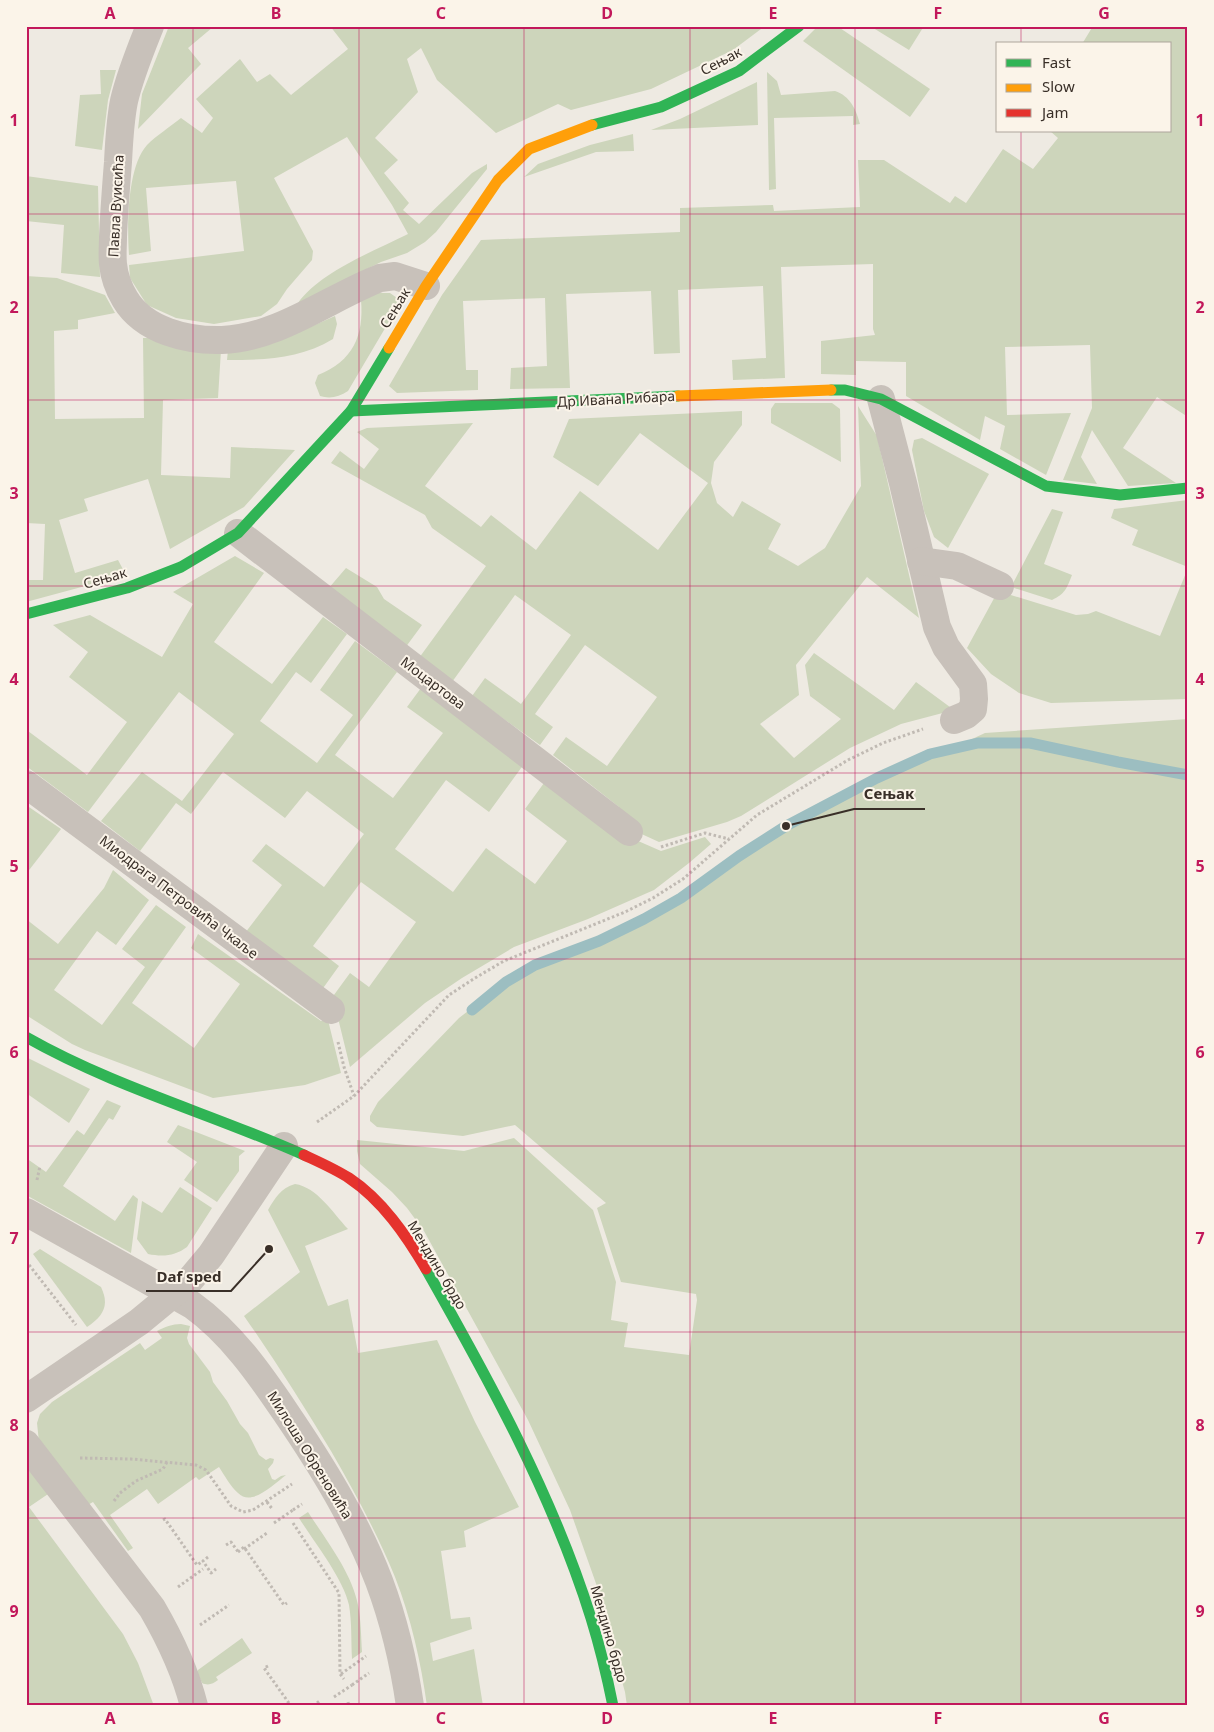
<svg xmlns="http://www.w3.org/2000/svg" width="1214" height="1732" font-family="'Noto Sans',sans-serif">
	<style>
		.green { fill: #cdd5bb }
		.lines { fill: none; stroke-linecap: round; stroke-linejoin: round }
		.stream { stroke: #9cbec1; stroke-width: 11 }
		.path { stroke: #c0bab3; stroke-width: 3; stroke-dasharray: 2.5 2.5; stroke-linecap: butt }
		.street { stroke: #c8c1ba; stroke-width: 28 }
		.fast { stroke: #30b455; stroke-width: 11 }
		.slow { stroke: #ff9f0a; stroke-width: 11 }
		.jam { stroke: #e5322d; stroke-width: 11 }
		.path-bridge { stroke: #c0bab3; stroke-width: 3; stroke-dasharray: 2.5 2.5; stroke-linecap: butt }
		.grid { fill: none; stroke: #c2185b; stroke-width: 1; stroke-opacity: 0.55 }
		.labels { text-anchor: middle; stroke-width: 4; stroke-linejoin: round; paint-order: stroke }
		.street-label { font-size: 14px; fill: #392f28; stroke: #fbf4e9 }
		.leader { fill: none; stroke: #392f28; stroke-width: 2 }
		.callout-dot { fill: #392f28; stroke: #fbf4e9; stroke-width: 2 }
		.callout-label { font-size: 15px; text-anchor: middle; font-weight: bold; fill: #392f28; stroke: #fbf4e9; stroke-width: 4; stroke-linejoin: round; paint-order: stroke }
		.neatline { fill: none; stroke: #c2185b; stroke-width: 2 }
		.grid-label { font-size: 16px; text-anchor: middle; font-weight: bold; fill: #c2185b }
	</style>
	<rect width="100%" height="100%" fill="#eeeae2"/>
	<g class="green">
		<path d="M 169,26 L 213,27 L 188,48 L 201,64 L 138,129 L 142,94 Z"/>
		<path d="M 330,26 L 765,26 L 733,50 L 651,89 L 571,110 L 558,104 L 496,133 L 437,80 L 421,48 L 407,59 L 418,92 L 375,138 L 398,160 L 384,173 L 409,203 L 403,210 L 419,224 L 472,173 L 487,164 L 487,169 L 436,232 L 425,242 L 407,253 L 381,262 L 357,274 L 298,305 L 298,303 C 320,272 374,251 408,234 L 392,205 L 347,137 L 274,178 L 313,251 L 312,260 L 287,289 L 277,304 L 261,316 L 214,324 L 176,318 L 147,305 L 130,278 L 129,265 L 244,251 L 236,181 L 146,188 L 151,251 L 129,255 C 127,226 127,167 147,145 C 157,135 170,127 181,118 L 202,133 L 213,118 L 196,99 L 240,59 L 257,82 L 270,74 L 291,95 L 348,49 Z"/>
		<path d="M 818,26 L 837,26 L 930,89 L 910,117 L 803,41 Z"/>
		<path d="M 870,26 L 924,26 L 909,50 Z"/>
		<path d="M 1093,26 L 1188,26 L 1188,417 L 1157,397 L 1123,448 L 1176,483 L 1128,486 L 1092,430 L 1081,457 L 1097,484 L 1063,480 L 1092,408 L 1090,345 L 1005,347 L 1007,415 L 1071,413 L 1046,475 L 1000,449 L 1005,426 L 985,416 L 980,440 L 906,396 L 906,362 L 856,361 L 856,375 L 821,374 L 821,341 L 875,335 L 873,329 L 873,264 L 781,267 L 785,378 L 733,380 L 732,360 L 766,358 L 763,286 L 678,290 L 680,353 L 654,354 L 651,291 L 566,294 L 570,388 L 510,389 L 511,368 L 547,366 L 545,298 L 463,301 L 466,370 L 478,370 L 478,390 L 397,393 L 389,386 L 442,295 L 481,240 L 680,232 L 680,208 L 773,205 L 774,211 L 860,207 L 858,160 L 884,160 L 950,203 L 955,196 L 966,203 L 1003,149 L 1033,169 L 1058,138 L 1050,131 L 1170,131 L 1170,44 L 1082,44 Z"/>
		<path d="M 100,70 L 116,70 L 108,100 L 102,150 L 75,146 L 80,95 L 101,94 Z"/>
		<path d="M 767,72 L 777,81 L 781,95 L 835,91 C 850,96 856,109 860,124 L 853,125 L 853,116 L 774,118 L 776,189 L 769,190 Z"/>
		<path d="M 757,82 L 758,125 L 651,130 L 680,119 Z"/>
		<path d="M 633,134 L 634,151 L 596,152 L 524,177 L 538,164 L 590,145 Z"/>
		<path d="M 26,176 L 98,186 L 100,277 L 61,273 L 64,225 L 26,221 Z"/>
		<path d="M 26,276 L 57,278 L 105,295 L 115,313 L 78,320 L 78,329 L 54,331 L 55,419 L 144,418 L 143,338 L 154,338 L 221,350 L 218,398 L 163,400 L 161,475 L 230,478 L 231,447 L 295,450 L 244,507 L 170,549 L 148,479 L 84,499 L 88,511 L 59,520 L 75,573 L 118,560 L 126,575 L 26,602 L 26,580 L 43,580 L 45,524 L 26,523 Z"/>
		<path d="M 376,293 L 390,293 L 397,298 L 397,308 L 348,391 C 339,397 330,399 320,396 L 315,383 L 318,375 C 353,361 364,336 361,300 Z"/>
		<path d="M 335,316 L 337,324 L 333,339 C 300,359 265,360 227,360 L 228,350 L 283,339 Z"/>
		<path d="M 775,403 L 832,403 L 840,409 L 841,462 L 771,423 L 771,409 Z"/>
		<path d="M 858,406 L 877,436 L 919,618 L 867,577 L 796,665 L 799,695 L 760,724 L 794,758 L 841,719 L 810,696 L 805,665 L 814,653 L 894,710 L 916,682 L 954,710 L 901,724 L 850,748 L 741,816 L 727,822 L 659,842 L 635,831 L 619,813 L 619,807 L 553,755 L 566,737 L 607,766 L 657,697 L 585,645 L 535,714 L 553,727 L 540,745 L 472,696 L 485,678 L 521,704 L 571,635 L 515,595 L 452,682 L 419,658 L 486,566 L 432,528 L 425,515 L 331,463 L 340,451 L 364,469 L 379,449 L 357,432 L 367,428 L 473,423 L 425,486 L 481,527 L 491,515 L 536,550 L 580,491 L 658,550 L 708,483 L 640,433 L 598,486 L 553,457 L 569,419 L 742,411 L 742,425 L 714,462 L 711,483 L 717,503 L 733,517 L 742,501 L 781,524 L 768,549 L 798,566 L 825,548 L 861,486 Z"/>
		<path d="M 922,438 L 989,474 L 948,548 L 934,537 L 924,511 L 912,450 L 914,440 Z"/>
		<path d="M 1188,500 L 1188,567 L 1132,545 L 1138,530 L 1111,518 L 1114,509 Z"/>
		<path d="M 1052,509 L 1063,512 L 1044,564 L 1072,575 C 1067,588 1065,594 1052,600 L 1011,587 Z"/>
		<path d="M 235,556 L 264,573 L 214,642 L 272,684 L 323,617 L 347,634 L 311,683 L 296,672 L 260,721 L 317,763 L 353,715 L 320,690 L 355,641 L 397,672 L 335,755 L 393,798 L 443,733 L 407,707 L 421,688 L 524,764 L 489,812 L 446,780 L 395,849 L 453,892 L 486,848 L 535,884 L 567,841 L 525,809 L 544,783 L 629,837 L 661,851 L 705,837 L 711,844 L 689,863 L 654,890 L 588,919 L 514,947 L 462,978 L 425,1003 L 350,1067 L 336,1010 L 331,999 L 350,973 L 369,987 L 416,922 L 361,882 L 313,946 L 339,966 L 321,991 L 245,933 L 282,885 L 252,861 L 266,844 L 324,887 L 364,834 L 307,791 L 285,818 L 223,772 L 191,814 L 176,803 L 140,851 L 101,821 L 142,772 L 182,801 L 234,734 L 179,692 L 88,812 L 26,766 L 26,734 L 28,731 L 87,775 L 127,722 L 69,677 L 88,652 L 53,625 L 90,615 L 162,657 L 193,604 L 173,592 Z"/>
		<path d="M 346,568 L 377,587 L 384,599 L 422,625 L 405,648 L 328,589 Z"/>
		<path d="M 1188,568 L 1188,699 L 1051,703 L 1019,693 L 991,674 L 967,648 L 998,591 L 1076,615 L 1088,614 L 1096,611 L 1160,636 Z"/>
		<path d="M 1188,719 L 1188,1706 L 718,1706 L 664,1703 L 663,1706 L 627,1706 L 625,1692 L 604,1618 L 599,1592 L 570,1510 L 528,1420 L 424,1231 L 407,1208 L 392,1192 L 360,1164 L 357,1151 L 357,1140 L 464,1151 L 514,1138 L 593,1210 L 616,1282 L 611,1320 L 628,1323 L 624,1347 L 689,1355 L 697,1300 L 696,1294 L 621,1282 L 597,1208 L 606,1203 L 515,1125 L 463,1136 L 377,1127 L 370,1121 L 370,1116 L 378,1102 L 459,1018 L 494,991 L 525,972 L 635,924 L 669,905 L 723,865 L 748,849 L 851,795 L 985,733 Z"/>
		<path d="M 26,805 L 61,829 L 26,874 Z"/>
		<path d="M 113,870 L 149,900 L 116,945 L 97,931 L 54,990 L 102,1025 L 145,967 L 122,949 L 156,905 L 186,927 L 132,1003 L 194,1048 L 240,984 L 191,948 L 198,934 L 321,1021 L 328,1020 L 341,1073 L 305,1085 L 213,1098 L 85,1050 L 72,1044 L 26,1015 L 26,919 L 58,944 L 104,888 Z"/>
		<path d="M 26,1057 L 90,1089 L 69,1123 L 26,1093 Z"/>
		<path d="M 107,1100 L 121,1106 L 113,1120 L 109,1118 L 63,1186 L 115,1221 L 133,1195 L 138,1199 L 131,1253 L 26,1195 L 26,1158 L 46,1172 L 77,1130 L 84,1135 Z"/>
		<path d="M 178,1125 L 245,1151 L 239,1156 L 239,1171 L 217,1202 L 184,1180 L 197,1162 L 167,1142 Z"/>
		<path d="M 295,1184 C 317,1187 333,1213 348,1229 L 305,1246 L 328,1306 L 348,1299 L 358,1353 L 437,1340 L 475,1422 L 519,1507 L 464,1531 L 466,1547 L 441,1551 L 451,1619 L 470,1617 L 472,1629 L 430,1643 L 433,1661 L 474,1649 L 483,1706 L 427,1706 C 421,1662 411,1618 395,1577 C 377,1533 354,1491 331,1451 C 303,1405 275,1360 244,1316 L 300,1272 L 268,1210 C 275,1198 281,1188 295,1184 Z"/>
		<path d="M 180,1187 L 212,1208 L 187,1247 C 175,1256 163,1257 148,1254 L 137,1239 L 142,1201 L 162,1213 Z"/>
		<path d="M 40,1249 L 101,1287 C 110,1306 103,1316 87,1327 L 33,1254 Z"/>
		<path d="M 181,1324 L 190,1326 L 187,1338 L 189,1344 L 210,1372 L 213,1382 L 227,1401 L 240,1424 L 248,1433 L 259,1455 L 266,1460 L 270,1458 L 274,1459 L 273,1463 L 268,1469 L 272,1479 L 275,1480 L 281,1476 L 286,1475 C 274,1484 252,1507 238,1493 C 230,1486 225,1476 219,1467 L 199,1480 L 196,1477 L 158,1504 L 147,1489 L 110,1515 L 133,1548 L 128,1551 L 93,1502 L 86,1506 L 39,1442 L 37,1423 L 40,1414 L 52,1402 L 140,1343 L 145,1350 L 162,1338 L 157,1331 C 165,1327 172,1324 181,1324 Z"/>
		<path d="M 26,1460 L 51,1492 L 29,1507 L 123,1634 L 138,1663 L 154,1706 L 26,1706 Z"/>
		<path d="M 308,1512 C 326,1540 352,1573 358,1605 C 361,1620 361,1636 362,1652 L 352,1659 C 351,1641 352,1623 349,1605 C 343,1578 314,1542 299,1518 Z"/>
		<path d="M 242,1638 L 252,1653 L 216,1677 L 218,1680 C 213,1684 208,1686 202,1683 L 197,1672 L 198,1670 Z"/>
	</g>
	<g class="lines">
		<path class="stream" d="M 472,1010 L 506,982 L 535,965 L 599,941 L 644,919 L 681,898 L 739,856 L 786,826 L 877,778 L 930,754 L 978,743 L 1030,743 L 1118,762 L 1188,775"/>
		<g class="path">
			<path d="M 661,847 L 705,833 L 729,839"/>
			<path d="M 338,1042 L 344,1067 L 354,1096"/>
			<path d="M 317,1122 L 354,1096 L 449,995 L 475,978 L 504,961 L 625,912 L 653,898 L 683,879 L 757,815 L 848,760 L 883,743 L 923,729"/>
			<path d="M 37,1180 L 40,1166"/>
			<path d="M 26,1261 L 76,1325"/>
			<path d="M 80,1458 L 131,1459 L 196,1465 L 206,1470 L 231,1506 L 243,1512 L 253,1510 L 292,1484"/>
			<path d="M 114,1501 L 120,1493 L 136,1481 L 163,1469 L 167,1462"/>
			<path d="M 267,1502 L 273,1510"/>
			<path d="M 293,1510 L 302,1504"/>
			<path d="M 163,1520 L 165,1519 L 197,1565 L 203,1561"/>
			<path d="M 293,1523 L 339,1593 L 340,1674 L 344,1679"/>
			<path d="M 226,1545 L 231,1542 L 239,1553"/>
			<path d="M 244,1549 L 267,1533"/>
			<path d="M 238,1552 L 244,1547 L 284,1605 L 287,1603"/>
			<path d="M 208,1557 L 203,1561 L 211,1573 L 216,1569"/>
			<path d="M 178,1587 L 203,1569"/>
			<path d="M 200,1625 L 229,1605"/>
			<path d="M 268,1666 L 264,1668 L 291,1706"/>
			<path d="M 341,1674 L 366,1656"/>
			<path d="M 352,1685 L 369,1673"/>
			<path d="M 348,1702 L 349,1706"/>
			<path d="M 313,1706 L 321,1700"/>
		</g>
		<g class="street">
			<path d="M 150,26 C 140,51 130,75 124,101 C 120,121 119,142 118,162 C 116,187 114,212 113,237 C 113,246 112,255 113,264 C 114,275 119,289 125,299 C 144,331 188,341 222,340 C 278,338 329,298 380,278 L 395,276 L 426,286"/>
			<path d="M 881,399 L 903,483 L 937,627 L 946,647 L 973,684 L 974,699 L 973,709 L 966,715 L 954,720"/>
			<path d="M 238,533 L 629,832"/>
			<path d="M 921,561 L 957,566 L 1000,586"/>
			<path d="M 26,784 L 331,1010"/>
			<path d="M 26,1212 L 192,1305 C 231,1333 259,1373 286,1413 C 322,1466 356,1521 379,1581 C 394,1621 404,1664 410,1706"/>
			<path d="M 26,1399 L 139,1322 L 190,1280 L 211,1255 L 284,1146"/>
			<path d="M 26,1444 L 152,1608 C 170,1639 185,1670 194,1706"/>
		</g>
		<g class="fast">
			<path d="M 592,125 L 661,107 L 739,71 L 799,26"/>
			<path d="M 831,390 L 845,390 L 881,399 L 1046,486 L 1120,495 L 1188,488"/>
			<path d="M 351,411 L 678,396"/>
			<path d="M 26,614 L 127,588 L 181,567 L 238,533 L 351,411 L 389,348"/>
			<path d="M 26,1037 C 114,1087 212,1114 304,1155"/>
			<path d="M 426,1269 C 489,1380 553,1496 591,1618 C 600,1647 607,1676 613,1706"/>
		</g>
		<g class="slow">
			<path d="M 389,348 L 426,286 L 498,180 L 529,149 L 592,125"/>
			<path d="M 678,396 L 831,390"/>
		</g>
		<path class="jam" d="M 304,1155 C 319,1162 335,1169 349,1178 C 382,1200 406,1235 426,1269"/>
		<g class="path-bridge">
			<path d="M 274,1523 L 293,1510"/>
			<path d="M 334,1697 L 352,1685"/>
		</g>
	</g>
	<path class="grid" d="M 193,26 L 193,1706M 359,26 L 359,1706M 524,26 L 524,1706M 690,26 L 690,1706M 855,26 L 855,1706M 1021,26 L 1021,44M 1021,131 L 1021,1706M 26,214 L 1188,214M 26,400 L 1188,400M 26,586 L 1188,586M 26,773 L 1188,773M 26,959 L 1188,959M 26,1146 L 1188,1146M 26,1332 L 1188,1332M 26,1518 L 1188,1518"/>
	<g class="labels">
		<g class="street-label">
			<text transform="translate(721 61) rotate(-28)" y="5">Сењак</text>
			<text transform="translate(116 206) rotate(-87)" y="5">Павла Вуисића</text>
			<text transform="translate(395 308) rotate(-59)" y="5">Сењак</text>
			<text transform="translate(616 399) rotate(-3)" y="5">Др Ивана Рибара</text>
			<text transform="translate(105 578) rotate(-16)" y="5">Сењак</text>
			<text transform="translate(433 683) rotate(37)" y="5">Моцартова</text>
			<text transform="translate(179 897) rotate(37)" y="5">Миодрага Петровића Чкаље</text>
			<text transform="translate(437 1265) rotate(59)" y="5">Мендино брдо</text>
			<text transform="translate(310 1455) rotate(58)" y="5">Милоша Обреновића</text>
			<text transform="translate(609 1634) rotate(74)" y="5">Мендино брдо</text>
		</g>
	</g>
	<path class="leader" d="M786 826L854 809H925M269 1249L231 1291H146"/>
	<g class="callout-dot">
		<circle cx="786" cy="826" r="5"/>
		<circle cx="269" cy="1249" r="5"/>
	</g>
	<g class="callout-label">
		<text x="889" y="799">Сењак</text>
		<text x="189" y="1282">Daf sped</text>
	</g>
	<rect width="1214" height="1732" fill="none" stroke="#fbf4e9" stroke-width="55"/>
	<rect x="996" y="42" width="175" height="90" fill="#fbf4e9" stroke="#ada59c"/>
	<rect x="1006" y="59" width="25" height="8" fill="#30b455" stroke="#ada59c"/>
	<text x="1042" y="68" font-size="15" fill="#392f28">Fast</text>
	<rect x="1006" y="84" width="25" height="8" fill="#ff9f0a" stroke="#ada59c"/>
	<text x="1042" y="92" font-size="15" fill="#392f28">Slow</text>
	<rect x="1006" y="109" width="25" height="8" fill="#e5322d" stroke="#ada59c"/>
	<text x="1042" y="118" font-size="15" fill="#392f28">Jam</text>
	<rect x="28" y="28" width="1158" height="1676" class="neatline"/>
	<g class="grid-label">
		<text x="110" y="19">A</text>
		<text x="276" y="19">B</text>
		<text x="441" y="19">C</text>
		<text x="607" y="19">D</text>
		<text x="773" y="19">E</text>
		<text x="938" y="19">F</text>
		<text x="1104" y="19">G</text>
		<text x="14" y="126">1</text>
		<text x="1200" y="126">1</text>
		<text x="14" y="313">2</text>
		<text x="1200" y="313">2</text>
		<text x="14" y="499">3</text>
		<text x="1200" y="499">3</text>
		<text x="14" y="685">4</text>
		<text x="1200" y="685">4</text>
		<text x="14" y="872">5</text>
		<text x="1200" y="872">5</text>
		<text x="14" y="1058">6</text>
		<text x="1200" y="1058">6</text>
		<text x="14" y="1244">7</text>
		<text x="1200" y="1244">7</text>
		<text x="14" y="1431">8</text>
		<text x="1200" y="1431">8</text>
		<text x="14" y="1617">9</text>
		<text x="1200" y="1617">9</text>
		<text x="110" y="1724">A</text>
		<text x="276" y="1724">B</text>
		<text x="441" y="1724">C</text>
		<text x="607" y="1724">D</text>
		<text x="773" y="1724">E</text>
		<text x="938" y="1724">F</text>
		<text x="1104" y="1724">G</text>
	</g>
</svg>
